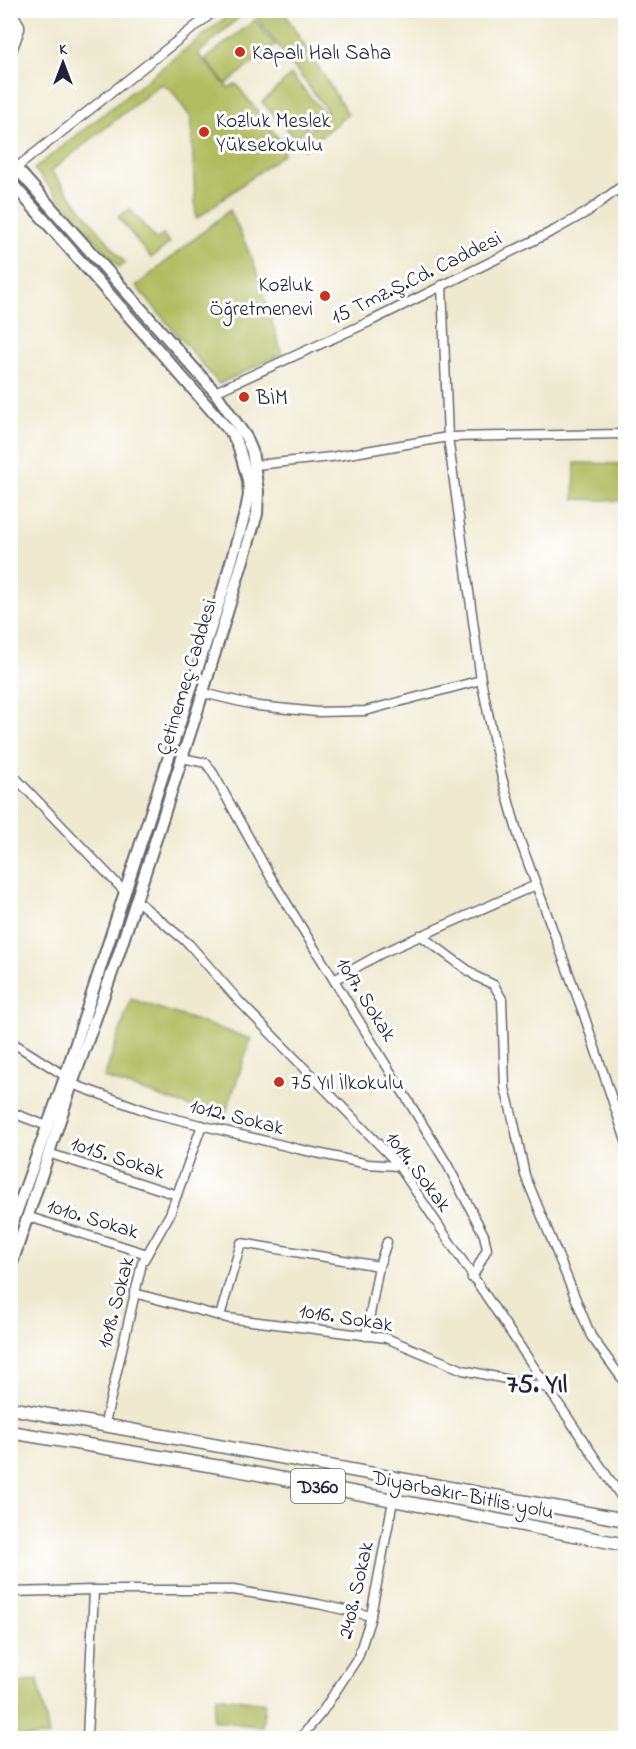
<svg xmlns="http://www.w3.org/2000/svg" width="636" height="1749" font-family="'Indie Flower',sans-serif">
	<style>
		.green { fill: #b0bc5e; stroke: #696f4c; stroke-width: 1.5 }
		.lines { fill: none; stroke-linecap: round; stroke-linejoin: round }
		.minor-casing { stroke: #69686f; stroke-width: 11 }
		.major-casing { stroke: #69686f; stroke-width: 14 }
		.highway-casing { stroke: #69686f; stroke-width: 15 }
		.minor { stroke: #fff; stroke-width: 8 }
		.major { stroke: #fff; stroke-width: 10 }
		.highway { stroke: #fff; stroke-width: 12 }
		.poi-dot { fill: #c8321e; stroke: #fff; stroke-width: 2 }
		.labels { text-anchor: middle; stroke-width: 6; stroke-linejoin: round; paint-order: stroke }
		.shield { fill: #fff; stroke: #646476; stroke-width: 1.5 }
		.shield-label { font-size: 20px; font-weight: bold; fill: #22223b }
		.poi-label { font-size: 21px; fill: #22223b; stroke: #fff; text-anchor: start }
		.street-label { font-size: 21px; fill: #22223b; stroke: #fff }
		.district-label { font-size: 27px; font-weight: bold; fill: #22223b; stroke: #fff }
	</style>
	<rect width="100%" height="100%" fill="#fff"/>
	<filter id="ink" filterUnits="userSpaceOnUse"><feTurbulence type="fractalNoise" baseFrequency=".0167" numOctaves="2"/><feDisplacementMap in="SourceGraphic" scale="12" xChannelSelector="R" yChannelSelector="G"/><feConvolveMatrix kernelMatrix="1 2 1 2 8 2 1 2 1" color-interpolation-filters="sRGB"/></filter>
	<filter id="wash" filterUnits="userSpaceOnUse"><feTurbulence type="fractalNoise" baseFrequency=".008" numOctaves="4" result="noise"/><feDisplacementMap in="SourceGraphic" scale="24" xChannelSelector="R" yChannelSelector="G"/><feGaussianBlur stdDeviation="1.35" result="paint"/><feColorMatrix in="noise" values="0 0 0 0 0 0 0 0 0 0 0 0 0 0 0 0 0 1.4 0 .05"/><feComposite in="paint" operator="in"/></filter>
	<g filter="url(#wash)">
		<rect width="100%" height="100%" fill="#eee9cf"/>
		<g class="green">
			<path d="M 234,11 L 246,11 L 198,54 L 228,88 L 236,84 L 285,147 L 283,154 L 196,219 L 191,118 L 171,90 L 161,84 L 51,171 L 125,263 L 120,268 L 34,169 Z"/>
			<path d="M 252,11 L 283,11 L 348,114 L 304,150 L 298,142 L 328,112 Z"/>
			<path d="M 255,20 L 275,45 L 226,84 L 205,59 Z"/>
			<path d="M 291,75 L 324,113 L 295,138 L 262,102 Z"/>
			<path d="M 130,209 L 156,240 L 163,235 L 170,243 L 151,258 L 118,217 Z"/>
			<path d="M 230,210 L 254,263 L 282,354 L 219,384 L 136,286 Z"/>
			<path d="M 575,463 L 625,464 L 625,501 L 574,499 Z"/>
			<path d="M 131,999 L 251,1039 L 224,1118 L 104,1078 Z"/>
			<path d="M 38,1679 L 49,1736 L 14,1738 L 11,1720 L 11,1685 Z"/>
			<path d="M 216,1696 L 265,1703 L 262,1727 L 213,1720 Z"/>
		</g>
	</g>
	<g filter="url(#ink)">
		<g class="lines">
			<g class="minor-casing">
				<g id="minor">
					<path d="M 10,57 L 20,29 L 20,25 L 11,10"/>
					<path d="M 16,168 L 216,10"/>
					<path d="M 442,285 L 448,437 L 481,680 L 501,774 L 519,838 L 584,1015 L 626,1141"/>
					<path d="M 215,392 L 369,322 L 555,230 L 587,212 L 626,183"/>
					<path d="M 256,465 L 331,457 L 448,437 L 626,434"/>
					<path d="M 203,693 L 258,706 L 317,712 L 365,711 L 481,680"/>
					<path d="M 182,758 L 206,763 L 213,773 L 270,876 L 447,1164 L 484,1235 L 487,1249 L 472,1278"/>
					<path d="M 10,772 L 125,892"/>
					<path d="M 136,900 L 189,944 L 238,1000 L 396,1162 L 626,1504"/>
					<path d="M 420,935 L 477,977 L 494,985 L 502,999 L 505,1088 L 514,1123 L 525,1175 L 591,1336 L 626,1384"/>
					<path d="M 334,980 L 382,953 L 536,885"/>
					<path d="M 10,1041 L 65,1076"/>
					<path d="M 72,1084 L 152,1113 L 298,1149 L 368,1164 L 398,1166"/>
					<path d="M 10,1112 L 47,1126"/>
					<path d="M 48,1153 L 177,1195"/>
					<path d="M 29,1217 L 147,1254"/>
					<path d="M 134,1293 L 227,1318 L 386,1338 L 463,1370 L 548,1388"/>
					<path d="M 220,1316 L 241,1243 L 379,1266"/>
					<path d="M 366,1336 L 379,1266 L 387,1242"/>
					<path d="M 104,1427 L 142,1263 L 170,1214 L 202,1125"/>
					<path d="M 10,1592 L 94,1590 L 233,1590 L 318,1604 L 371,1616"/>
					<path d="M 87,1738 L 94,1590"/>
					<path d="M 297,1738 L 302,1736 L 322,1712 L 358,1657 L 370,1620 L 393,1501"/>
				</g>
			</g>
			<g class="major-casing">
				<g id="major">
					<path d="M 10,161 L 215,392 L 246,437 L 252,451 L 258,491 L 257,514 L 196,715 L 118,956 L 72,1084 L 10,1269"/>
					<path d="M 10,181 L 233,435 L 239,448 L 248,480 L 249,495 L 246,510 L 223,590 L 63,1083 L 10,1230"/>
				</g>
			</g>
			<g class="highway-casing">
				<g id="highway">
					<path d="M 10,1408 L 626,1520"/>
					<path d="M 10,1432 L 232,1469 L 626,1545"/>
				</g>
			</g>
			<use href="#minor" class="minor"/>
			<use href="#major" class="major"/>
			<use href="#highway" class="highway"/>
		</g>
	</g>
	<g class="poi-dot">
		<circle cx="240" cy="52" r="6"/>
		<circle cx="204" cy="132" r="6"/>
		<circle cx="325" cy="296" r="6"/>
		<circle cx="244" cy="397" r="6"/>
		<circle cx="279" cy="1082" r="6"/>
	</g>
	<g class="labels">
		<rect class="shield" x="291" y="1469" width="54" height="34" rx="4.5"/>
		<g class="shield-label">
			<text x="318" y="1493">D360</text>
		</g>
		<g class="poi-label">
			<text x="252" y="59">Kapalı Halı Saha</text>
			<text x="216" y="127">Kozluk Meslek<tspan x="216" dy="24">Yüksekokulu</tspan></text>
			<text x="313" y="291" text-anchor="end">Kozluk<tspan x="313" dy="24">Öğretmenevi</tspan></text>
			<text x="256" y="404">BİM</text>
			<text x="291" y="1089">75 Yıl İlkokulu</text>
		</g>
		<g class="street-label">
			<text transform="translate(416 277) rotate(-26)" y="7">15 Tmz.Ş.Cd. Caddesi</text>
			<text transform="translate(186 677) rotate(-73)" y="7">Çetinemeç Caddesi</text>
			<text transform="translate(367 999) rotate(58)" y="7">1017. Sokak</text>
			<text transform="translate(237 1116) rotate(14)" y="7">1012. Sokak</text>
			<text transform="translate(118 1157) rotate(18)" y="7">1015. Sokak</text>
			<text transform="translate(419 1171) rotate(53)" y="7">1014. Sokak</text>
			<text transform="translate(93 1218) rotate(17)" y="7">1010. Sokak</text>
			<text transform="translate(115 1302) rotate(-75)" y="7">1018. Sokak</text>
			<text transform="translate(346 1317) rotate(9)" y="7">1016. Sokak</text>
			<text transform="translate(463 1494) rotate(11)" y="7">Diyarbakır-Bitlis yolu</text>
			<text transform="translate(355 1590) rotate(-77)" y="7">2408. Sokak</text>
		</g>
		<g class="district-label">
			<text x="537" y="1392">75. Yıl</text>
		</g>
	</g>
	<rect width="636" height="1749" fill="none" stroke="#fff" stroke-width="36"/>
	<g transform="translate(63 63)" stroke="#ffffff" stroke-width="4.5" paint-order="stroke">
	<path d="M0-4.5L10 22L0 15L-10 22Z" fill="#22223b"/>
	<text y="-9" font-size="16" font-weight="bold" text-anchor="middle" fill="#22223b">K</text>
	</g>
</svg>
